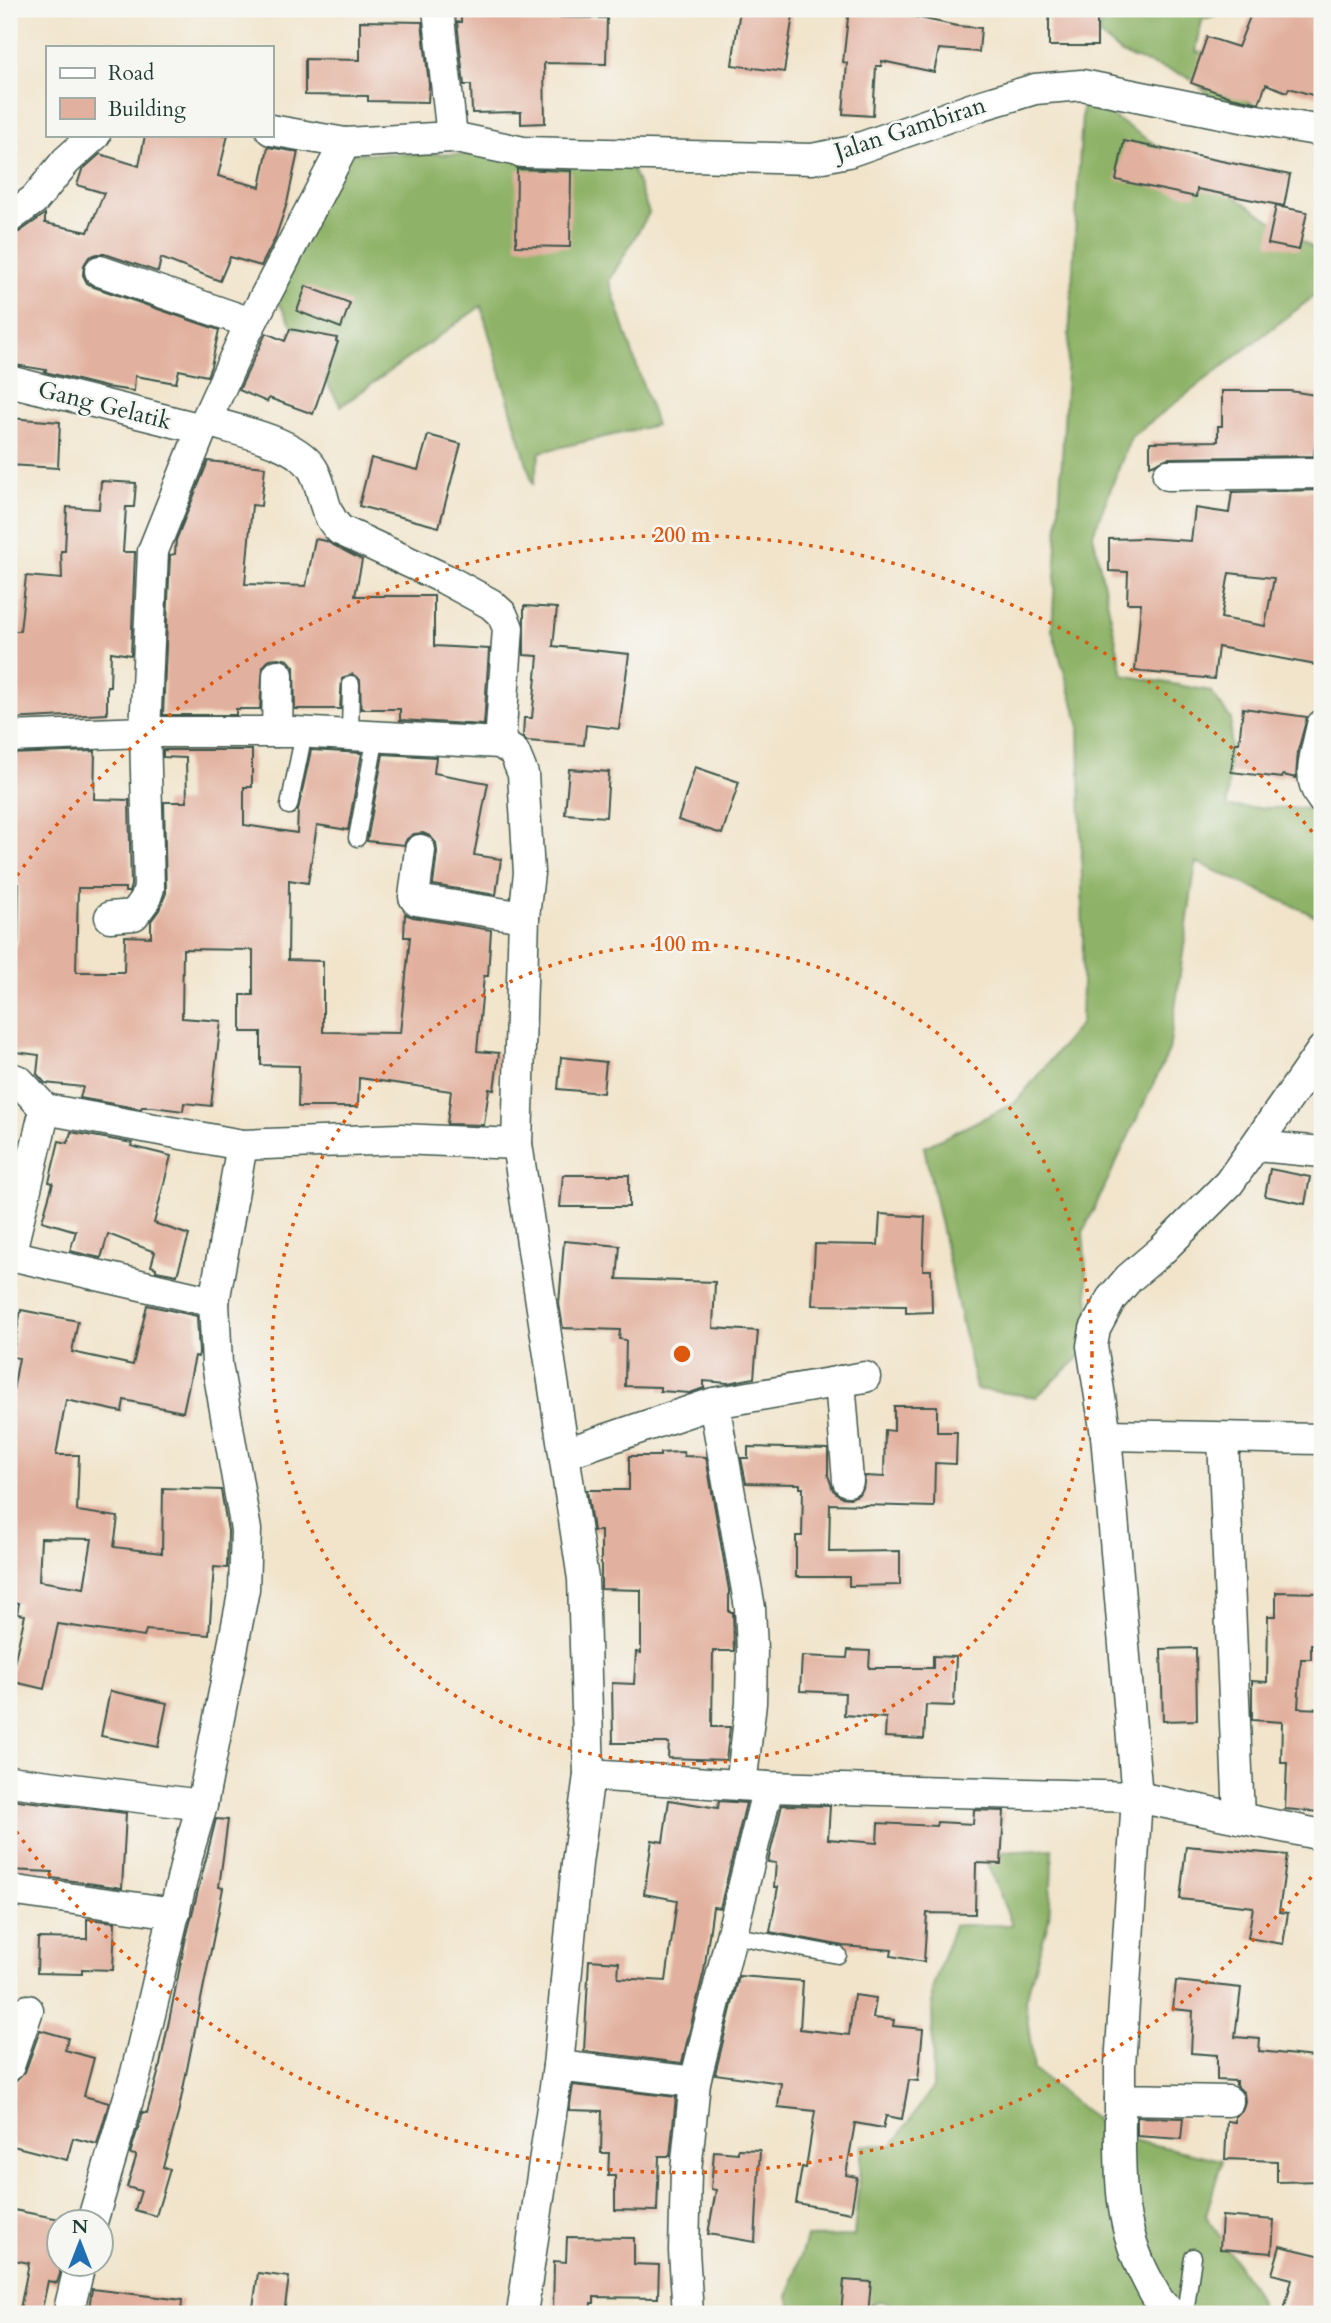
<svg xmlns="http://www.w3.org/2000/svg" width="1331" height="2323" font-family="Cardo,serif">
	<style>
		.forest { fill: #8eb368; stroke: #56784e; stroke-width: 2 }
		.building { fill: #e2b09e; fill-rule: evenodd }
		.lines { fill: none; stroke-linecap: round; stroke-linejoin: round }
		.service-casing { stroke: #3e564b; stroke-width: 19 }
		.minor-casing { stroke: #3e564b; stroke-width: 33 }
		.service { stroke: #fff; stroke-width: 16 }
		.minor { stroke: #fff; stroke-width: 30 }
		.ring { fill: none; stroke: #de580e; stroke-width: 3.5; stroke-dasharray: 3.5 7 }
		.labels { text-anchor: middle; stroke-width: 5; stroke-linejoin: round; paint-order: stroke }
		.street-label { font-size: 24px; fill: #1f3d34; stroke: #f6f6f2 }
		.centre { fill: #de580e; stroke: #f6f6f2; stroke-width: 3.5 }
		.ring-label { font-size: 21px; text-anchor: middle; font-weight: bold; fill: #de580e; stroke: #f6f6f2; stroke-width: 5; stroke-linejoin: round; paint-order: stroke }
	</style>
	<rect width="100%" height="100%" fill="#f6f6f2"/>
	<filter id="ink" filterUnits="userSpaceOnUse"><feTurbulence type="fractalNoise" baseFrequency=".0143" numOctaves="2"/><feDisplacementMap in="SourceGraphic" scale="14" xChannelSelector="R" yChannelSelector="G"/><feConvolveMatrix kernelMatrix="1 2 1 2 8 2 1 2 1" color-interpolation-filters="sRGB"/></filter>
	<filter id="wash" filterUnits="userSpaceOnUse"><feTurbulence type="fractalNoise" baseFrequency=".00686" numOctaves="4" result="noise"/><feDisplacementMap in="SourceGraphic" scale="28" xChannelSelector="R" yChannelSelector="G"/><feGaussianBlur stdDeviation="1.57" result="paint"/><feColorMatrix in="noise" values="0 0 0 0 0 0 0 0 0 0 0 0 0 0 0 0 0 1.4 0 .05"/><feComposite in="paint" operator="in"/></filter>
	<g filter="url(#wash)">
		<rect width="100%" height="100%" fill="#f1e4cb"/>
		<g class="forest">
			<path d="M 1100,9 L 1232,9 L 1202,20 L 1196,52 L 1222,55 L 1231,91 L 1263,110 L 1224,109 L 1189,77 L 1122,54 L 1099,35 Z"/>
			<path d="M 1083,97 L 1322,254 L 1322,290 L 1131,437 L 1093,534 L 1123,675 L 1210,691 L 1231,719 L 1227,807 L 1322,809 L 1322,919 L 1196,862 L 1169,1051 L 1083,1232 L 1092,1346 L 1036,1397 L 976,1389 L 924,1147 L 1015,1103 L 1081,1023 L 1083,939 L 1079,723 L 1052,630 Z"/>
			<path d="M 341,153 L 628,157 L 649,213 L 609,281 L 656,425 L 540,452 L 533,485 L 481,306 L 341,406 L 269,287 Z"/>
			<path d="M 1053,1849 L 1049,1919 L 1025,2001 L 1034,2070 L 1118,2137 L 1222,2160 L 1206,2215 L 1254,2290 L 1264,2314 L 906,2314 L 882,2301 L 859,2309 L 857,2314 L 794,2314 L 788,2297 L 806,2237 L 854,2236 L 862,2145 L 893,2145 L 933,2087 L 932,1990 L 954,1925 L 1012,1925 L 983,1853 Z"/>
		</g>
		<g id="blocks">
			<g class="building">
				<path d="M 740,9 L 794,9 L 784,72 L 732,65 Z"/>
				<path d="M 849,9 L 892,9 L 892,12 L 957,26 L 981,28 L 979,52 L 939,49 L 934,72 L 882,61 L 881,66 L 876,66 L 873,116 L 843,114 L 847,63 L 843,62 Z"/>
				<rect x="1049" y="9" width="48" height="37"/>
				<path d="M 1253,9 L 1322,9 L 1322,98 L 1289,88 L 1287,92 L 1266,84 L 1259,103 L 1231,97 L 1191,83 L 1207,37 L 1238,47 Z"/>
				<path d="M 461,13 L 548,13 L 548,17 L 607,18 L 606,64 L 544,63 L 545,123 L 521,124 L 521,112 L 472,113 L 471,85 L 464,85 L 457,22 L 461,22 Z"/>
				<path d="M 360,21 L 422,22 L 429,85 L 428,102 L 368,101 L 368,96 L 305,95 L 305,59 L 360,60 Z"/>
				<path d="M 145,135 L 228,135 L 218,176 L 260,187 L 268,147 L 298,152 L 287,203 L 275,239 L 261,266 L 230,257 L 220,281 L 161,258 L 158,272 L 105,254 L 97,254 L 89,257 L 84,265 L 83,275 L 87,283 L 94,287 L 219,330 L 211,366 L 207,376 L 179,370 L 176,383 L 135,376 L 134,391 L 106,387 L 45,372 L 46,370 L 9,364 L 9,235 L 19,232 L 45,214 L 45,223 L 88,232 L 104,193 L 77,185 L 82,170 L 100,154 L 139,166 Z"/>
				<path d="M 1124,141 L 1290,175 L 1284,206 L 1197,189 L 1196,197 L 1116,180 Z"/>
				<path d="M 517,169 L 571,171 L 570,247 L 516,246 Z"/>
				<path d="M 1276,206 L 1307,212 L 1299,250 L 1268,244 Z"/>
				<path d="M 306,286 L 350,303 L 341,328 L 297,311 Z"/>
				<path d="M 290,329 L 337,338 L 336,341 L 338,342 L 313,414 L 269,398 L 267,402 L 239,390 L 266,333 L 285,341 Z"/>
				<path d="M 1222,391 L 1290,391 L 1322,396 L 1322,434 L 1316,433 L 1314,456 L 1168,458 L 1150,466 L 1150,442 L 1218,441 L 1218,426 L 1222,426 Z"/>
				<path d="M 9,418 L 60,422 L 58,468 L 9,465 Z"/>
				<path d="M 428,435 L 461,444 L 439,527 L 359,506 L 371,458 L 418,470 Z"/>
				<path d="M 208,461 L 265,467 L 261,506 L 252,505 L 245,584 L 306,586 L 315,539 L 326,541 L 362,560 L 355,596 L 434,596 L 434,646 L 489,649 L 484,725 L 400,720 L 400,709 L 361,709 L 360,680 L 352,674 L 342,679 L 340,709 L 295,709 L 294,667 L 288,660 L 279,658 L 270,659 L 263,667 L 260,709 L 236,709 L 236,715 L 163,715 L 170,555 L 175,554 L 176,540 Z"/>
				<path d="M 101,481 L 136,483 L 134,507 L 126,507 L 123,552 L 135,552 L 131,655 L 111,652 L 110,686 L 107,686 L 107,714 L 9,719 L 9,631 L 20,631 L 26,576 L 62,579 L 61,551 L 65,551 L 67,507 L 99,509 Z"/>
				<path d="M 1322,490 L 1322,630 L 1316,665 L 1218,647 L 1214,679 L 1135,671 L 1141,603 L 1127,603 L 1128,572 L 1109,571 L 1109,539 L 1143,538 L 1191,541 L 1195,508 L 1229,513 L 1232,492 ZM 1229,573 L 1274,578 L 1265,626 L 1221,618 Z"/>
				<path d="M 524,606 L 557,608 L 553,646 L 629,654 L 619,729 L 586,725 L 584,745 L 527,741 L 523,737 L 524,718 L 532,718 L 538,656 L 524,655 Z"/>
				<path d="M 1243,708 L 1307,717 L 1298,751 L 1296,778 L 1283,775 L 1282,778 L 1231,772 L 1235,743 L 1239,743 Z"/>
				<path d="M 163,750 L 252,750 L 252,787 L 244,787 L 244,825 L 297,833 L 298,810 L 311,750 L 362,753 L 348,830 L 317,825 L 308,883 L 289,880 L 288,960 L 323,961 L 323,1032 L 400,1033 L 410,937 L 404,937 L 405,914 L 413,917 L 491,930 L 488,976 L 484,976 L 477,1051 L 499,1053 L 494,1090 L 489,1089 L 484,1125 L 447,1124 L 451,1091 L 359,1078 L 358,1107 L 298,1107 L 299,1066 L 261,1065 L 261,1032 L 241,1032 L 241,995 L 253,995 L 253,950 L 183,949 L 182,1018 L 221,1021 L 211,1106 L 184,1103 L 183,1111 L 153,1107 L 142,1107 L 141,1109 L 80,1098 L 83,1087 L 45,1083 L 37,1074 L 39,1055 L 9,1051 L 9,1009 L 15,944 L 18,944 L 19,884 L 9,884 L 9,754 L 95,751 L 94,799 L 129,800 L 131,885 L 129,892 L 125,892 L 125,888 L 78,888 L 76,972 L 124,972 L 125,936 L 151,937 L 151,921 L 159,910 L 166,893 L 164,802 L 187,802 L 186,758 L 163,757 Z"/>
				<path d="M 383,754 L 436,757 L 434,773 L 488,783 L 474,855 L 501,859 L 496,895 L 433,885 L 437,852 L 436,843 L 430,836 L 423,833 L 414,834 L 407,839 L 404,845 L 367,841 Z"/>
				<path d="M 695,767 L 739,782 L 722,834 L 678,820 Z"/>
				<path d="M 569,769 L 609,772 L 606,817 L 565,814 Z"/>
				<path d="M 561,1057 L 606,1062 L 603,1093 L 558,1089 Z"/>
				<path d="M 71,1132 L 132,1143 L 131,1146 L 171,1156 L 154,1223 L 189,1235 L 177,1275 L 156,1271 L 156,1268 L 151,1266 L 155,1252 L 108,1234 L 101,1258 L 70,1251 L 76,1231 L 42,1221 L 53,1183 L 49,1182 L 59,1141 L 68,1143 Z"/>
				<path d="M 1270,1169 L 1310,1177 L 1305,1204 L 1265,1196 Z"/>
				<path d="M 563,1175 L 629,1175 L 629,1207 L 560,1207 Z"/>
				<path d="M 880,1214 L 925,1217 L 923,1270 L 931,1270 L 932,1312 L 906,1313 L 906,1306 L 812,1305 L 815,1244 L 878,1245 Z"/>
				<path d="M 564,1241 L 620,1246 L 617,1279 L 715,1282 L 713,1328 L 758,1331 L 754,1378 L 728,1383 L 704,1381 L 704,1388 L 690,1393 L 660,1391 L 660,1387 L 625,1386 L 626,1340 L 619,1339 L 620,1330 L 563,1328 L 559,1304 Z"/>
				<path d="M 147,1305 L 197,1316 L 199,1353 L 198,1357 L 195,1356 L 183,1412 L 124,1400 L 122,1412 L 66,1400 L 56,1455 L 79,1455 L 77,1511 L 118,1517 L 114,1547 L 162,1553 L 163,1488 L 221,1490 L 228,1531 L 227,1568 L 214,1567 L 209,1635 L 146,1630 L 144,1637 L 58,1624 L 44,1689 L 10,1681 L 25,1615 L 17,1614 L 19,1603 L 9,1603 L 9,1412 L 19,1358 L 12,1357 L 21,1310 L 78,1321 L 72,1352 L 133,1365 ZM 41,1538 L 92,1539 L 84,1588 L 39,1581 Z"/>
				<path d="M 894,1406 L 937,1406 L 937,1432 L 957,1432 L 956,1464 L 935,1463 L 934,1507 L 830,1504 L 829,1552 L 900,1551 L 900,1585 L 849,1586 L 849,1577 L 796,1577 L 796,1536 L 802,1536 L 803,1488 L 800,1488 L 800,1484 L 746,1483 L 741,1458 L 748,1458 L 748,1447 L 828,1449 L 828,1475 L 833,1490 L 841,1497 L 850,1498 L 858,1495 L 863,1489 L 865,1476 L 884,1477 L 885,1430 L 894,1431 Z"/>
				<path d="M 683,1452 L 684,1456 L 706,1457 L 729,1590 L 729,1612 L 733,1612 L 734,1651 L 713,1651 L 712,1727 L 730,1727 L 726,1760 L 668,1758 L 669,1743 L 613,1743 L 612,1683 L 634,1684 L 636,1652 L 641,1653 L 641,1590 L 601,1589 L 601,1531 L 593,1531 L 587,1490 L 629,1490 L 629,1456 L 660,1456 L 660,1453 Z"/>
				<path d="M 1276,1592 L 1322,1593 L 1322,1644 L 1311,1644 L 1311,1659 L 1301,1659 L 1298,1708 L 1322,1709 L 1320,1812 L 1285,1809 L 1287,1763 L 1281,1763 L 1282,1722 L 1252,1720 L 1252,1681 L 1267,1682 L 1268,1616 L 1276,1616 Z"/>
				<path d="M 1196,1648 L 1197,1720 L 1163,1721 L 1161,1649 Z"/>
				<path d="M 848,1650 L 870,1651 L 869,1668 L 933,1668 L 933,1656 L 956,1657 L 954,1706 L 926,1705 L 924,1739 L 885,1737 L 886,1718 L 844,1715 L 845,1693 L 800,1691 L 802,1656 L 847,1658 Z"/>
				<path d="M 110,1691 L 167,1703 L 158,1747 L 101,1736 Z"/>
				<path d="M 9,1799 L 126,1813 L 122,1888 L 52,1878 L 52,1872 L 9,1870 Z"/>
				<path d="M 669,1800 L 718,1808 L 719,1801 L 746,1803 L 720,1908 L 713,1907 L 704,1971 L 682,2063 L 584,2051 L 589,1960 L 619,1962 L 618,1978 L 666,1981 L 677,1900 L 644,1894 L 652,1840 L 663,1842 Z"/>
				<path d="M 782,1805 L 830,1806 L 828,1839 L 877,1843 L 878,1823 L 936,1826 L 937,1822 L 973,1824 L 974,1810 L 1004,1811 L 1001,1864 L 976,1863 L 975,1914 L 927,1913 L 924,1962 L 891,1956 L 892,1950 L 843,1946 L 770,1932 L 778,1887 L 774,1887 L 776,1863 L 768,1862 Z"/>
				<path d="M 216,1819 L 228,1820 L 219,1887 L 223,1888 L 218,1915 L 178,2114 L 163,2167 L 170,2169 L 156,2216 L 135,2210 L 141,2191 L 127,2187 L 136,2157 L 136,2155 L 130,2154 L 143,2112 L 147,2113 L 159,2070 L 185,1942 Z"/>
				<path d="M 1186,1846 L 1287,1855 L 1279,1912 L 1288,1913 L 1283,1944 L 1248,1938 L 1253,1907 L 1180,1899 Z"/>
				<path d="M 87,1919 L 115,1922 L 113,1970 L 82,1969 L 82,1974 L 37,1973 L 38,1938 L 87,1939 Z"/>
				<path d="M 739,1976 L 803,1981 L 800,2029 L 849,2035 L 854,1995 L 876,1998 L 873,2018 L 894,2020 L 893,2026 L 923,2029 L 918,2081 L 909,2080 L 902,2119 L 886,2116 L 883,2128 L 855,2123 L 846,2175 L 857,2177 L 851,2213 L 796,2203 L 802,2167 L 806,2168 L 815,2111 L 778,2107 L 781,2083 L 715,2074 Z"/>
				<path d="M 1176,1981 L 1241,1988 L 1235,2037 L 1260,2039 L 1259,2051 L 1322,2058 L 1322,2181 L 1277,2182 L 1277,2161 L 1225,2159 L 1227,2121 L 1235,2122 L 1235,2117 L 1243,2109 L 1245,2101 L 1244,2093 L 1236,2085 L 1236,2081 L 1217,2080 L 1217,2055 L 1191,2053 L 1193,2011 L 1173,2009 Z"/>
				<path d="M 40,2030 L 68,2038 L 65,2050 L 94,2058 L 84,2096 L 109,2103 L 97,2144 L 73,2138 L 67,2160 L 9,2145 L 9,2106 L 15,2082 L 25,2072 Z"/>
				<path d="M 573,2085 L 676,2097 L 670,2156 L 659,2156 L 657,2211 L 615,2210 L 615,2176 L 608,2176 L 609,2153 L 601,2153 L 602,2111 L 569,2110 Z"/>
				<path d="M 1137,2117 L 1183,2118 L 1181,2139 L 1137,2136 Z"/>
				<path d="M 738,2149 L 760,2150 L 755,2242 L 708,2234 L 716,2190 L 711,2189 L 714,2151 L 738,2153 Z"/>
				<path d="M 9,2209 L 60,2219 L 60,2274 L 57,2283 L 48,2281 L 41,2314 L 19,2314 L 29,2263 L 9,2259 Z"/>
				<path d="M 1222,2216 L 1274,2220 L 1272,2253 L 1220,2249 Z"/>
				<path d="M 567,2237 L 634,2238 L 634,2264 L 659,2265 L 658,2298 L 594,2297 L 594,2303 L 591,2303 L 590,2314 L 553,2314 L 554,2261 L 566,2262 Z"/>
				<path d="M 1280,2246 L 1322,2256 L 1322,2314 L 1283,2314 L 1292,2279 L 1272,2274 Z"/>
				<path d="M 258,2273 L 289,2277 L 284,2314 L 252,2314 Z"/>
				<path d="M 844,2280 L 871,2282 L 868,2314 L 841,2314 Z"/>
				<path d="M 92,2289 L 182,2300 L 181,2314 L 88,2314 Z"/>
			</g>
		</g>
	</g>
	<g filter="url(#ink)">
		<use href="#blocks" fill-opacity="0" stroke="#3e564b" stroke-width="2"/>
		<g class="lines">
			<g class="service-casing">
				<g id="service">
					<path d="M 350,735 L 351,684"/>
					<path d="M 289,806 L 304,733"/>
					<path d="M 357,838 L 376,736"/>
					<path d="M 731,1935 L 838,1955"/>
					<path d="M 1185,2314 L 1193,2257"/>
				</g>
			</g>
			<g class="minor-casing">
				<g id="minor">
					<path d="M 438,9 L 452,137"/>
					<path d="M 271,130 L 345,143 L 452,137 L 523,152 L 812,159 L 848,152 L 982,105 L 1035,89 L 1082,85 L 1251,119 L 1322,131"/>
					<path d="M 9,218 L 35,199 L 66,161 L 95,135"/>
					<path d="M 100,271 L 251,323"/>
					<path d="M 9,381 L 202,429"/>
					<path d="M 207,421 C 237,431 298,441 314,471 C 325,492 321,511 340,530 L 445,579 L 491,604 L 502,614 L 508,628 L 500,743"/>
					<path d="M 1168,475 L 1322,473"/>
					<path d="M 1322,725 C 1317,750 1305,778 1322,799"/>
					<path d="M 277,732 L 278,675"/>
					<path d="M 9,737 L 145,732 L 294,732 L 500,743 L 514,752 L 523,774 L 529,873 L 524,917 L 517,1144 L 583,1579 L 589,1775 L 577,1863 L 558,2066 L 522,2314"/>
					<path d="M 420,850 L 414,897 L 416,900 L 524,917"/>
					<path d="M 110,917 L 134,915 L 145,900 L 149,888 L 145,732 L 153,551 L 202,429 L 244,337 L 345,143"/>
					<path d="M 9,1077 L 19,1081 L 45,1109 L 242,1145 L 400,1139 L 517,1144"/>
					<path d="M 1256,1146 L 1322,1152"/>
					<path d="M 10,1255 L 214,1302"/>
					<path d="M 9,1260 L 45,1109"/>
					<path d="M 840,1381 L 848,1481"/>
					<path d="M 714,1403 L 750,1608 L 752,1650 L 751,1703 L 741,1785"/>
					<path d="M 1106,1435 L 1322,1439"/>
					<path d="M 1223,1438 L 1239,1818"/>
					<path d="M 566,1453 L 714,1403 L 865,1377"/>
					<path d="M 589,1775 L 768,1787 L 1137,1797 L 1322,1835"/>
					<path d="M 9,1781 L 202,1805"/>
					<path d="M 9,1890 L 175,1913"/>
					<path d="M 9,2066 L 28,2010"/>
					<path d="M 558,2066 L 695,2082 L 768,1787"/>
					<path d="M 1120,2099 C 1120,2165 1116,2222 1148,2281 C 1155,2295 1161,2308 1175,2314"/>
					<path d="M 1228,2101 L 1120,2099 L 1120,2066 L 1137,1797 L 1106,1435 L 1092,1346 L 1095,1329 L 1111,1299 L 1129,1278 L 1162,1250 L 1229,1183 L 1322,1050"/>
					<path d="M 92,2222 L 136,2073 L 190,1846 L 202,1805 L 244,1589 L 246,1530 L 217,1364 L 214,1302 L 242,1145"/>
					<path d="M 68,2314 L 80,2264"/>
					<path d="M 688,2314 L 684,2251 L 686,2171 L 695,2082"/>
				</g>
			</g>
			<use href="#service" class="service"/>
			<use href="#minor" class="minor"/>
		</g>
	</g>
	<g class="ring">
		<circle cx="682" cy="1354" r="410"/>
		<path d="M1318 1869A819 819 0 0 1 11 1824M11 884A819 819 0 0 1 1318 839"/>
	</g>
	<g class="labels">
		<g class="street-label">
			<text transform="translate(910 128) rotate(-18)" y="8">Jalan Gambiran</text>
			<text transform="translate(105 405) rotate(14)" y="8">Gang Gelatik</text>
		</g>
	</g>
	<circle cx="682" cy="1354" r="10" class="centre"/>
	<g class="ring-label">
		<text x="682" y="542">200 m</text>
		<text x="682" y="951">100 m</text>
	</g>
	<rect width="1331" height="2323" fill="none" stroke="#f6f6f2" stroke-width="35"/>
	<rect x="46" y="46" width="228" height="91" fill="#f6f6f2" stroke="#a0aca6" stroke-width="2"/>
	<rect x="60" y="68" width="35" height="10" fill="#ffffff" stroke="#a0aca6" stroke-width="2"/>
	<text x="108" y="80" font-size="21" fill="#1f3d34">Road</text>
	<rect x="60" y="98" width="35" height="21" fill="#e2b09e" stroke="#a0aca6" stroke-width="2"/>
	<text x="108" y="116" font-size="21" fill="#1f3d34">Building</text>
	<g transform="translate(80 2243)"><circle r="33" fill="#f6f6f2" stroke="#a0aca6" stroke-width="2"/>
	<path d="M0-5L12 26L0 18L-12 26Z" fill="#1f6fb2"/>
	<text y="-10" font-size="19" font-weight="bold" text-anchor="middle" fill="#1f3d34">N</text>
	</g>
</svg>
